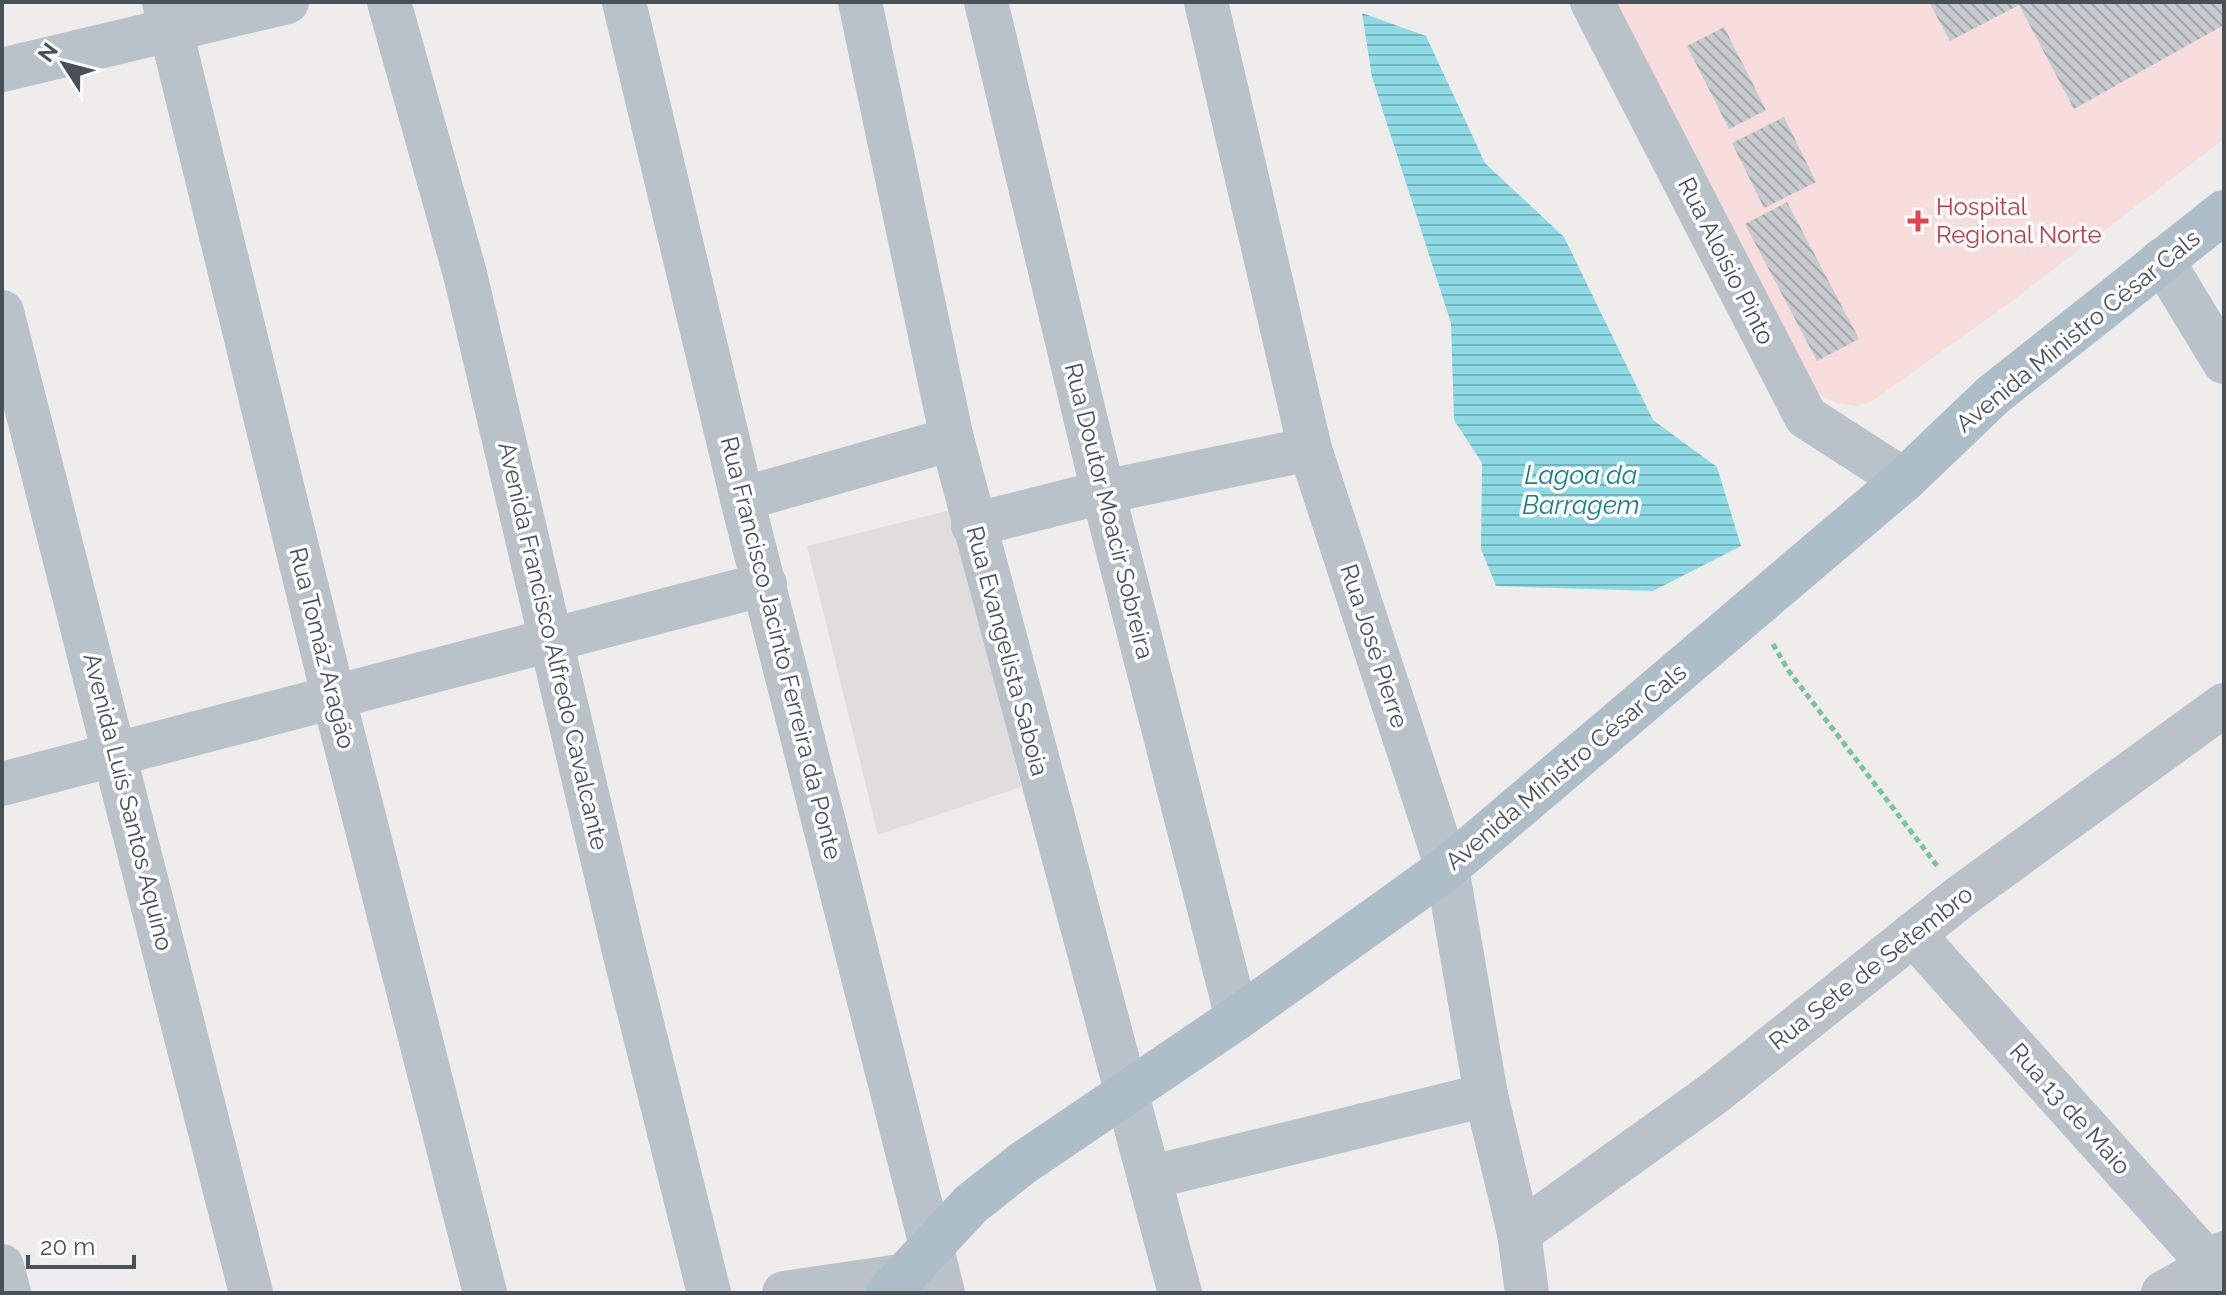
<svg xmlns="http://www.w3.org/2000/svg" width="2226" height="1295" font-family="Raleway,sans-serif">
	<style>
		.education { fill: #e0ddde }
		.medical { fill: #f8dddd }
		.water { fill: url(#water-rules) }
		.building { fill: url(#building-back-hatch) }
		.lines { fill: none; stroke-linecap: round; stroke-linejoin: round }
		.path { stroke: #78c597; stroke-width: 5; stroke-dasharray: 6 4; stroke-linecap: butt }
		.minor { stroke: #b8c2c8; stroke-width: 44 }
		.major { stroke: #aebec9; stroke-width: 44 }
		.health-dot { fill: #e0444e; stroke: #fff; stroke-width: 3 }
		.labels { text-anchor: middle; stroke-width: 7; stroke-linejoin: round; paint-order: stroke }
		.health-label { font-size: 24px; fill: #be3a42; stroke: #fff; text-anchor: start }
		.street-label { font-size: 24px; fill: #465158; stroke: #fff }
		.water-label { font-size: 26px; font-style: italic; fill: #16808c; stroke: #fff }
	</style>
	<defs>
		<pattern id="water-rules" width="6" height="5" patternUnits="userSpaceOnUse" patternTransform="scale(2)"><rect width="6" height="5" fill="#8ddae4"/><path d="M0 2.5h6" fill="none" stroke="#75b3bc"/></pattern>
		<pattern id="building-back-hatch" width="6" height="6" patternUnits="userSpaceOnUse" patternTransform="scale(2)"><rect width="6" height="6" fill="#c7cacf"/><path d="M-1 5l2 2M0 0l6 6M5-1l2 2" fill="none" stroke="#a3a6ab"/></pattern>
	</defs>
	<rect width="100%" height="100%" fill="#efecec"/>
	<path class="education" d="M 954,509 L 1021,787 L 878,835 L 807,546 Z"/>
	<path class="medical" d="M 1609,2 L 2224,2 L 2224,139 L 2008,304 L 1871,402 L 1856,406 L 1836,403 L 1815,392 Z"/>
	<path class="water" d="M 1362,13 L 1426,36 L 1485,163 L 1564,237 L 1653,420 L 1717,467 L 1741,546 L 1653,591 L 1496,586 L 1481,549 L 1482,463 L 1454,420 L 1451,323 L 1372,77 Z"/>
	<g class="building">
		<path d="M 1929,2 L 2224,2 L 2224,25 L 2074,109 L 2019,5 L 1950,41 Z"/>
		<path d="M 1724,27 L 1766,110 L 1729,129 L 1687,46 Z"/>
		<path d="M 1784,117 L 1816,182 L 1764,208 L 1732,143 Z"/>
		<path d="M 1787,202 L 1859,339 L 1817,361 L 1745,224 Z"/>
	</g>
	<g class="lines">
		<path class="path" d="M 1773,644 L 1788,670 L 1938,867"/>
		<g class="minor">
			<path d="M 164,2 L 334,699 L 485,1293"/>
			<path d="M 389,2 L 465,274 L 623,947 L 709,1293"/>
			<path d="M 624,2 L 742,499 L 943,1293"/>
			<path d="M 860,2 L 952,439 L 1180,1293"/>
			<path d="M 986,2 L 1103,492 L 1237,1018"/>
			<path d="M 1206,2 L 1310,449 L 1447,868 L 1486,1095 L 1519,1233 L 1527,1293"/>
			<path d="M 1592,2 L 1806,417 L 1904,480"/>
			<path d="M 2,70 L 287,2"/>
			<path d="M 2162,260 L 2224,362"/>
			<path d="M 2,312 L 251,1293"/>
			<path d="M 742,499 L 952,439"/>
			<path d="M 973,525 L 1103,492 L 1310,449"/>
			<path d="M 2,784 L 765,584"/>
			<path d="M 1913,934 L 2211,1266 L 2224,1285"/>
			<path d="M 1152,1177 L 1486,1095"/>
			<path d="M 1519,1233 L 1713,1094 L 1960,897 L 2224,705"/>
			<path d="M 2,1266 L 9,1293"/>
			<path d="M 784,1293 L 907,1275"/>
			<path d="M 2163,1293 L 2211,1266 L 2224,1253"/>
		</g>
		<path class="major" d="M 888,1293 L 971,1204 L 1023,1163 L 1237,1018 L 1447,868 L 1904,480 L 1993,395 L 2224,212"/>
	</g>
	<path class="health-dot" d="M1914 209h8v8h8v8h-8v8h-8v-8h-8v-8h8z"/>
	<g class="labels">
		<g class="health-label">
			<text x="1936" y="215">Hospital<tspan x="1936" dy="28">Regional Norte</tspan></text>
		</g>
		<g class="street-label">
			<text transform="translate(1726 261) rotate(63)" y="8">Rua Aloísio Pinto</text>
			<text transform="translate(2078 331) rotate(-39)" y="8">Avenida Ministro César Cals</text>
			<text transform="translate(1109 511) rotate(76)" y="8">Rua Doutor Moacir Sobreira</text>
			<text transform="translate(553 646) rotate(77)" y="8">Avenida Francisco Alfredo Cavalcante</text>
			<text transform="translate(1374 646) rotate(72)" y="8">Rua José Pierre</text>
			<text transform="translate(322 648) rotate(76)" y="8">Rua Tomáz Aragão</text>
			<text transform="translate(781 648) rotate(76)" y="8">Rua Francisco Jacinto Ferreira da Ponte</text>
			<text transform="translate(1007 651) rotate(75)" y="8">Rua Evangelista Saboia</text>
			<text transform="translate(1566 767) rotate(-40)" y="8">Avenida Ministro César Cals</text>
			<text transform="translate(128 802) rotate(76)" y="8">Avenida Luís Santos Aquino</text>
			<text transform="translate(1871 968) rotate(-38)" y="8">Rua Sete de Setembro</text>
			<text transform="translate(2070 1109) rotate(48)" y="8">Rua 13 de Maio</text>
		</g>
		<g class="water-label">
			<text x="1581" y="484">Lagoa da<tspan x="1581" dy="30">Barragem</tspan></text>
		</g>
	</g>
	<rect width="2226" height="1295" fill="none" stroke="#465158" stroke-width="8"/>
	<g transform="translate(64 64) rotate(306)" stroke="#ffffff" stroke-width="6" paint-order="stroke">
	<path d="M0-6L14 30L0 20L-14 30Z" fill="#465158"/>
	<text y="-12" font-size="22" font-weight="bold" text-anchor="middle" fill="#465158">N</text>
	</g>
	<path d="M28 1255v12h106v-12" fill="none" stroke="#465158" stroke-width="4"/>
	<text x="40" y="1255" font-size="24" fill="#465158" stroke="#ffffff" stroke-width="6" paint-order="stroke">20 m</text>
</svg>
